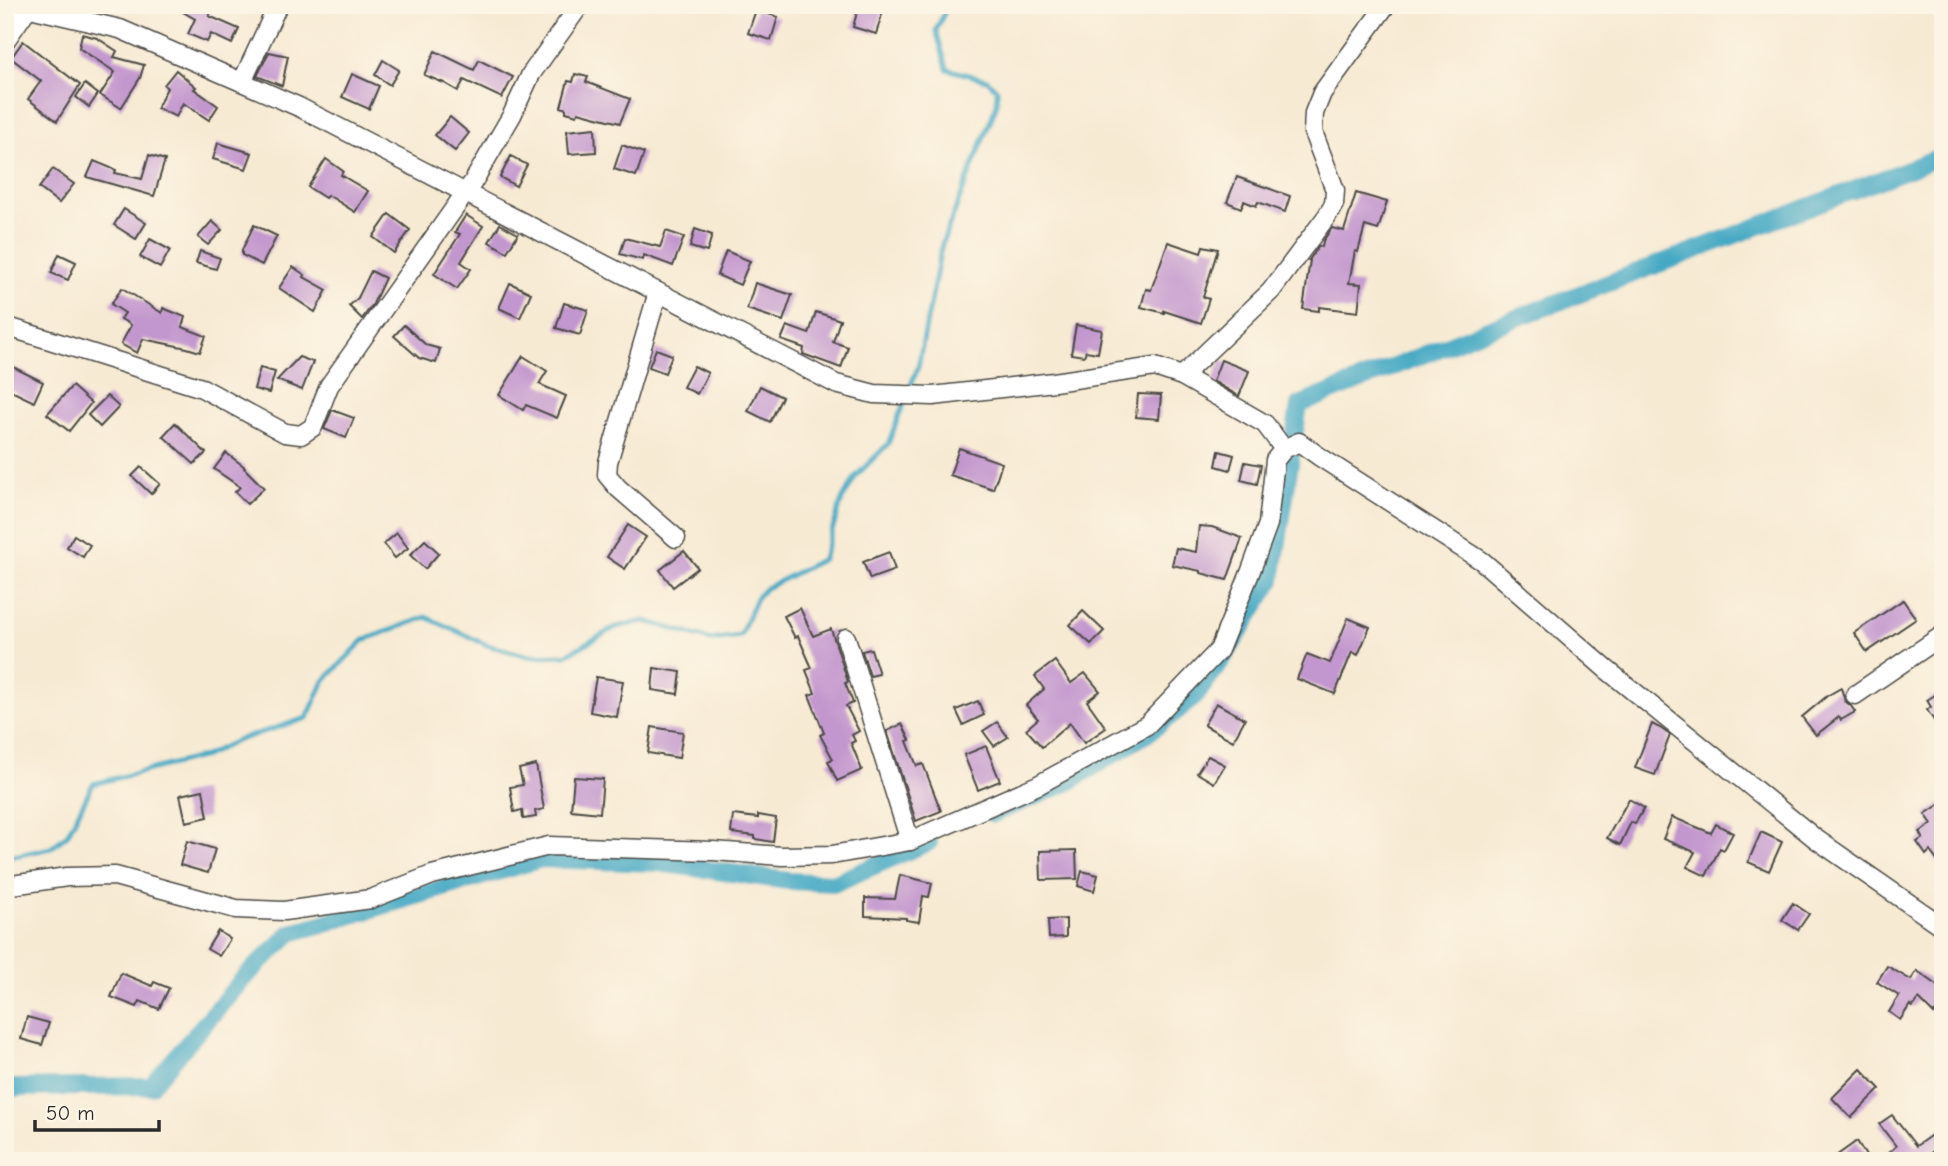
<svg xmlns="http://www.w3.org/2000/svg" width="1948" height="1166" font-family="'Comic Neue',sans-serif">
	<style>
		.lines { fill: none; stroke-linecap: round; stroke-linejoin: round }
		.stream { stroke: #44a9c4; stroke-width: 5 }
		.canal { stroke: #44a9c4; stroke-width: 18 }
		.building { fill: #c296ce }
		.minor-casing { stroke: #4a4844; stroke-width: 21 }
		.minor { stroke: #fff; stroke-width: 18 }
	</style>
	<rect width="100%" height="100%" fill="#fcf5e5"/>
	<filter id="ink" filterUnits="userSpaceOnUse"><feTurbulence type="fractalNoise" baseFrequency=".0143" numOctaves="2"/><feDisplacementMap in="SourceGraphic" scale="14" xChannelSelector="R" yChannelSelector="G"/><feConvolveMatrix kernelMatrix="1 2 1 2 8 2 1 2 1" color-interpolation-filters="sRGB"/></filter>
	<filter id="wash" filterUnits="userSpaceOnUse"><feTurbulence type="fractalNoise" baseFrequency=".00686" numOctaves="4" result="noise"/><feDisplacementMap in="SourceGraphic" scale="28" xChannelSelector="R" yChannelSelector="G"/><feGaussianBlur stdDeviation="1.57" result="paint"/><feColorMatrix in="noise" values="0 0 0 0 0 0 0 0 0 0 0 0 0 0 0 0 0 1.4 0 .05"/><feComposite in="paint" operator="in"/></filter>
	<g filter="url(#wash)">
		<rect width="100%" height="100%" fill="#f7ead3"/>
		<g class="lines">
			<path class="stream" d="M 5,858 L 51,848 L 67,835 L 93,784 L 205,756 L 238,740 L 307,718 L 324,681 L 364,640 L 426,617 L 487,645 L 529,656 L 566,655 L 616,627 L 645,621 L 711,640 L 740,636 L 756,598 L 766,588 L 823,559 L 842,500 L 856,476 L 888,444 L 918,367 L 942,244 L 997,104 L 997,90 L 987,80 L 947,69 L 936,30 L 948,5"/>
			<g class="canal">
				<path d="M 993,814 L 1067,783 L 1148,733 L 1195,697 L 1224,657 L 1272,580 L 1299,405 L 1493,327 L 1943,156"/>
				<path d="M 5,1088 L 151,1086 L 242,980 L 291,933 L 541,859 L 659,863 L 789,881 L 835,883 L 929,842"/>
			</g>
		</g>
		<g id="blocks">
			<g class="building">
				<path d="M 171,5 L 214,5 L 209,16 L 239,29 L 232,44 L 211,34 L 207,42 L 188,34 L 195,19 Z"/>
				<path d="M 859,5 L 875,5 L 884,8 L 876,34 L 853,27 Z"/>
				<path d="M 756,10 L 778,17 L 771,40 L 748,33 Z"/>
				<path d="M 82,34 L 97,38 L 117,51 L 114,57 L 144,65 L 140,78 L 121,108 L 100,95 L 115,72 L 79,48 Z"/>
				<path d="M 23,41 L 80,85 L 57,121 L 28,99 L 41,81 L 11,58 Z"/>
				<path d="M 435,51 L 474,70 L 479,60 L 513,77 L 502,98 L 464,80 L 458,91 L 444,83 L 424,75 Z"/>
				<path d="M 269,52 L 288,56 L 282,86 L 257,76 Z"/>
				<path d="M 383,60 L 399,70 L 390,85 L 375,75 Z"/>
				<path d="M 176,70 L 196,87 L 194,89 L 218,106 L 209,120 L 183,103 L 176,117 L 157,108 L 167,88 L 164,85 Z"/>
				<path d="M 352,74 L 379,86 L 369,109 L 342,97 Z"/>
				<path d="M 575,74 L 588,77 L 586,82 L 630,99 L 620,123 L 578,112 L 577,115 L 566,112 L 566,109 L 561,107 L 568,81 L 573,82 Z"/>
				<path d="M 85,84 L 98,94 L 89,107 L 76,97 Z"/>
				<path d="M 450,117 L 469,133 L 455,151 L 435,135 Z"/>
				<path d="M 595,128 L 596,152 L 569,154 L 567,131 Z"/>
				<path d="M 218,143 L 252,153 L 246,169 L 213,159 Z"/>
				<path d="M 622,145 L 644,153 L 636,176 L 614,169 Z"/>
				<path d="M 149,155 L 165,160 L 154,196 L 87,177 L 94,161 L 116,170 L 115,173 L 142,179 Z"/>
				<path d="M 511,156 L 527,165 L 516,186 L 500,177 Z"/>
				<path d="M 326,159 L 343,171 L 341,175 L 368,191 L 355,212 L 328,195 L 325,198 L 308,187 Z"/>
				<path d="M 53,169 L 74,184 L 59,203 L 39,188 Z"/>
				<path d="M 1237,177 L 1290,196 L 1285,212 L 1258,202 L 1256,206 L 1244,201 L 1241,208 L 1227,202 Z"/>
				<path d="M 1356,193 L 1387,202 L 1378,230 L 1365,226 L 1358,252 L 1355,251 L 1349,283 L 1361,284 L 1358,312 L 1319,307 L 1319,311 L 1303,309 L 1310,260 L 1309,260 L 1319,246 L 1322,247 L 1323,241 L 1332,228 L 1344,231 Z"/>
				<path d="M 124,209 L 146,223 L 136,239 L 114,225 Z"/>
				<path d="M 389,214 L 410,230 L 394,253 L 373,237 Z"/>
				<path d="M 466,215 L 483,226 L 461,262 L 471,269 L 457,289 L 434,274 L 460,234 L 455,232 Z"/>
				<path d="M 212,221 L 222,230 L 208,245 L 198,237 Z"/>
				<path d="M 500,224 L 518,234 L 507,252 L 489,242 Z"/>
				<path d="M 254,225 L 277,236 L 262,265 L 242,255 L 242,250 Z"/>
				<path d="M 695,229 L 712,235 L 707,252 L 690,247 Z"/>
				<path d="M 666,231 L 684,237 L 673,266 L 644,255 L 643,260 L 620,254 L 625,238 L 660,247 Z"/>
				<path d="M 150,239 L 170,250 L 160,268 L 140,257 Z"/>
				<path d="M 1168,242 L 1201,253 L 1203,246 L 1218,249 L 1203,297 L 1209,299 L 1201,323 L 1164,311 L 1164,313 L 1141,307 L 1146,289 L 1151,290 Z"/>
				<path d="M 200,251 L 220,258 L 216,269 L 196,263 Z"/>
				<path d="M 726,251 L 750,261 L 740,285 L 717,275 Z"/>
				<path d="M 59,254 L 76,262 L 68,280 L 51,273 Z"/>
				<path d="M 293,267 L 305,275 L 304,277 L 327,290 L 315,312 L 279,288 Z"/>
				<path d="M 371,271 L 385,278 L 373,304 L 362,319 L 349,306 L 358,298 Z"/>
				<path d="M 510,283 L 531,293 L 520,318 L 499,308 Z"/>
				<path d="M 755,283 L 792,295 L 783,321 L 747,309 Z"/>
				<path d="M 122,288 L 162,313 L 163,308 L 185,317 L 182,327 L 206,336 L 200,352 L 187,348 L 143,339 L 137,353 L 121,344 L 131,325 L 121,319 L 125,313 L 111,304 Z"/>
				<path d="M 564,303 L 588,310 L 580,335 L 556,328 Z"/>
				<path d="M 816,312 L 840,320 L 833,342 L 848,347 L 841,368 L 803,354 L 804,348 L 781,340 L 787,326 L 809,334 Z"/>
				<path d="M 404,325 L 426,345 L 440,349 L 436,363 L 419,358 L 394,336 Z"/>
				<path d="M 1076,325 L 1102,330 L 1098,353 L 1086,351 L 1084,356 L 1071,354 Z"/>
				<path d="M 656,349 L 672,355 L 665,373 L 649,367 Z"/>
				<path d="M 523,356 L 547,371 L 539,384 L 566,396 L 557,418 L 526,405 L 523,410 L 499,395 Z"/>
				<path d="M 299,357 L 313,362 L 302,390 L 277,380 Z"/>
				<path d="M 1221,360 L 1249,371 L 1239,396 L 1213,381 Z"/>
				<path d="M 9,365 L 43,382 L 34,402 L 5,388 L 5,373 Z"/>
				<path d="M 694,366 L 708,373 L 697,394 L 683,387 Z"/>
				<path d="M 260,368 L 275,372 L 269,393 L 254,389 Z"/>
				<path d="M 72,386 L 91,403 L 69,431 L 47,414 Z"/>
				<path d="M 760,386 L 782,397 L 770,422 L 748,411 Z"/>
				<path d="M 1138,394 L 1161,395 L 1159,419 L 1136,417 Z"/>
				<path d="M 107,396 L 119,407 L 100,427 L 88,415 Z"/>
				<path d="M 332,410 L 354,418 L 346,438 L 324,429 Z"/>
				<path d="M 175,423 L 206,453 L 194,464 L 163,436 Z"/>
				<path d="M 959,448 L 1002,463 L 993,489 L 950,475 Z"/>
				<path d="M 1219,451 L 1234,455 L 1230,470 L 1216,466 Z"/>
				<path d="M 226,453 L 245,467 L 244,468 L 264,488 L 247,504 L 235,492 L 240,487 L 214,469 Z"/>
				<path d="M 1245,462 L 1261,465 L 1257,484 L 1241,480 Z"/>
				<path d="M 141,467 L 160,484 L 151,494 L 132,476 Z"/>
				<path d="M 628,525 L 646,537 L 625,569 L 607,557 Z"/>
				<path d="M 1199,526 L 1212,527 L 1242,538 L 1227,580 L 1201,573 L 1201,571 L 1172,565 L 1176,548 L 1196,552 Z"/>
				<path d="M 397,533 L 408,548 L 395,558 L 384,544 Z"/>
				<path d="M 74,535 L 90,545 L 83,557 L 67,547 Z"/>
				<path d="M 425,540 L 439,553 L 425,569 L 410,555 Z"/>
				<path d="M 684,551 L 698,568 L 673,587 L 660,570 Z"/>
				<path d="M 889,552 L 895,570 L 870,579 L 863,562 Z"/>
				<path d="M 1903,600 L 1916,619 L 1867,652 L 1854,633 Z"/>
				<path d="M 800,608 L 813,636 L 831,629 L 848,682 L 845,683 L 853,703 L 846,706 L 859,731 L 852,735 L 855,741 L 851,743 L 862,770 L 837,781 L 828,761 L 833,759 L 820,735 L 824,733 L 809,695 L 815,693 L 806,670 L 812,668 L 798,636 L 795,638 L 784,616 Z"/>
				<path d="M 1083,611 L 1104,631 L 1091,644 L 1070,625 Z"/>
				<path d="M 1348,618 L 1370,627 L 1358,655 L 1352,652 L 1335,694 L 1297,679 L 1307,654 L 1330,663 Z"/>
				<path d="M 871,649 L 879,674 L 870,676 L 862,651 Z"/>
				<path d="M 1055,661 L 1071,683 L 1085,673 L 1100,691 L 1087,701 L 1106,728 L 1084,743 L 1070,723 L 1042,747 L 1026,729 L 1038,719 L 1026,705 L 1044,689 L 1035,676 Z"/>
				<path d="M 654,668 L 681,672 L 678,694 L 652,690 Z"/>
				<path d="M 596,677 L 623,681 L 617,717 L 590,712 Z"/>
				<path d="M 1841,688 L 1845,701 L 1851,706 L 1855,712 L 1841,720 L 1839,717 L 1816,735 L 1802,717 L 1827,696 Z"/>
				<path d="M 1943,690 L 1943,734 L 1927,710 L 1931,707 L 1927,700 Z"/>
				<path d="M 978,701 L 984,715 L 963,725 L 956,710 Z"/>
				<path d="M 1216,703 L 1245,719 L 1233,741 L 1204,725 Z"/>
				<path d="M 997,722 L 1008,737 L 994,746 L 983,731 Z"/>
				<path d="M 902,724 L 910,740 L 907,741 L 917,766 L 923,764 L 941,811 L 916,821 L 887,731 Z"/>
				<path d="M 1652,724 L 1660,728 L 1670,735 L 1655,775 L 1635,768 Z"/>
				<path d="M 652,727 L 683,732 L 679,758 L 648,753 Z"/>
				<path d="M 986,746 L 1000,781 L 978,790 L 964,755 Z"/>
				<path d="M 1208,756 L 1225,765 L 1214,783 L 1197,773 Z"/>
				<path d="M 536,765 L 544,809 L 535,811 L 536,817 L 523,819 L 522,810 L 514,812 L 510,787 L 523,785 L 519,769 Z"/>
				<path d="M 574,777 L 603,779 L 600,813 L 571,810 Z"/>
				<path d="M 203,790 L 208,817 L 186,822 L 180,795 Z"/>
				<path d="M 1629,799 L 1644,808 L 1635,824 L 1631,822 L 1620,845 L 1607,838 Z"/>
				<path d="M 1943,802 L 1943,869 L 1930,851 L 1926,855 L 1917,842 L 1923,838 L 1920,832 L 1932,824 L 1925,814 Z"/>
				<path d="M 733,815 L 758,818 L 758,815 L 776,818 L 773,842 L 755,839 L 755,836 L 731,833 Z"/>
				<path d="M 1672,817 L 1711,833 L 1716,824 L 1733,833 L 1724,850 L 1720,848 L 1706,876 L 1687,867 L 1695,852 L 1663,839 Z"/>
				<path d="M 1761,832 L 1782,842 L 1769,871 L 1748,862 Z"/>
				<path d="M 187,841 L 215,849 L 208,873 L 180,865 Z"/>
				<path d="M 1076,850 L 1077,879 L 1041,880 L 1040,851 Z"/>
				<path d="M 1082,871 L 1098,875 L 1094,891 L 1078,886 Z"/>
				<path d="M 900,875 L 932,883 L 929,897 L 923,896 L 919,922 L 906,920 L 906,918 L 865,916 L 865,898 L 895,899 Z"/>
				<path d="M 1793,903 L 1809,914 L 1798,930 L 1782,920 Z"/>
				<path d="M 1066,919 L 1066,937 L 1049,938 L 1048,920 Z"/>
				<path d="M 218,931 L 230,939 L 219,956 L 207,949 Z"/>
				<path d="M 1887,966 L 1911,980 L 1917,971 L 1943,989 L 1943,1005 L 1934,1014 L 1919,999 L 1913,1007 L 1910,1005 L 1900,1020 L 1889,1012 L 1899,996 L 1877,982 Z"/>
				<path d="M 121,973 L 152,986 L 154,982 L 169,988 L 159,1009 L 140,1001 L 137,1007 L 111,997 Z"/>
				<path d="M 27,1017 L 49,1023 L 42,1045 L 21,1039 Z"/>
				<path d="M 1861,1069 L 1880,1089 L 1851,1118 L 1832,1098 Z"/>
				<path d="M 1892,1115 L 1916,1146 L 1943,1127 L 1943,1144 L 1919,1161 L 1879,1161 L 1896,1146 L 1879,1124 Z"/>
				<path d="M 1857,1141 L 1869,1161 L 1829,1161 Z"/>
			</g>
		</g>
	</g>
	<g filter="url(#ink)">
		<use href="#blocks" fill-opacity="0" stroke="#4a4844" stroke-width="2"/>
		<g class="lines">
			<g class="minor-casing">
				<g id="minor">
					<path d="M 17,5 L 120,29 L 299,107 L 836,384 L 874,394 L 933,396 L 1054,382 L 1155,367 L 1182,376 L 1265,424 L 1284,449"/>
					<path d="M 5,41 L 30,5"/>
					<path d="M 242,82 L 278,5"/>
					<path d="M 658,292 L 608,462 L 607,475 L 618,488 L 676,538"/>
					<path d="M 5,326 L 202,388 L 285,433 L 301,435 L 313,427 L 329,386 L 473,182 L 512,115 L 531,74 L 580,5"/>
					<path d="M 1182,376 L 1271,291 L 1327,216 L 1334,204 L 1335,190 L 1313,132 L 1314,113 L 1322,93 L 1386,5"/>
					<path d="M 846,638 L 910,841"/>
					<path d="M 1855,695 L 1943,635"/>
					<path d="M 5,886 L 67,877 L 115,876 L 236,909 L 284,911 L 371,899 L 432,875 L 549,846 L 713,851 L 782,856 L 832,855 L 910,841 L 1038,785 L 1147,725 L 1219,650 L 1250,573 L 1268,524 L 1275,460 L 1284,449 L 1299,442 L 1320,457 L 1482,561 L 1606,669 L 1816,839 L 1943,927"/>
				</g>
			</g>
			<use href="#minor" class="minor"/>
		</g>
	</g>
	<rect width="1948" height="1166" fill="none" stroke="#fcf5e5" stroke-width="28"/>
	<path d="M35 1120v10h124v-10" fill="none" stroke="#2b2b2b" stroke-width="3.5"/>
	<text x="46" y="1120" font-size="21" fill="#2b2b2b" stroke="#fcf5e5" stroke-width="5" paint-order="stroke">50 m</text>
</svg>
